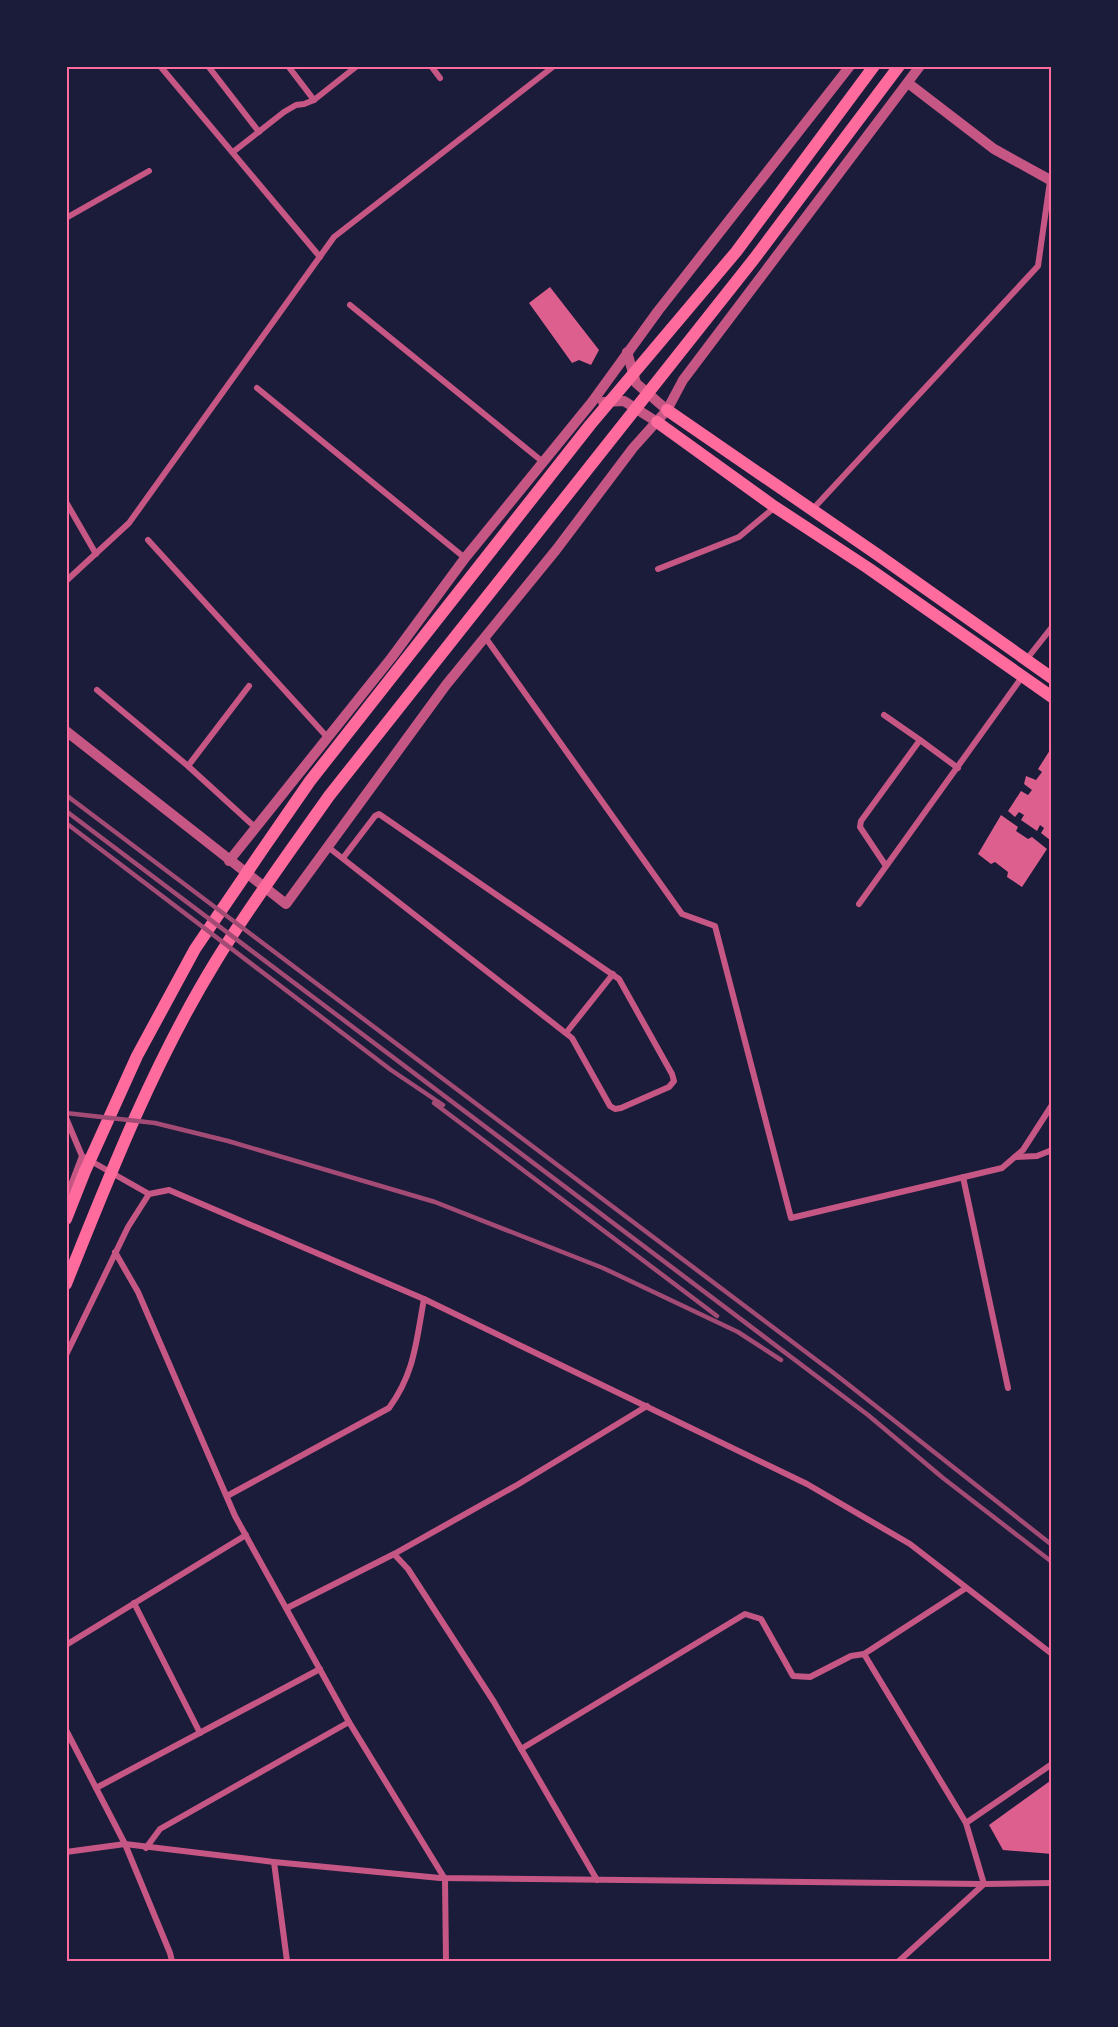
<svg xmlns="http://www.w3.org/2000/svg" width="1118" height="2027" font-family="Literata,serif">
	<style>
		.building { fill: #dd5f8e }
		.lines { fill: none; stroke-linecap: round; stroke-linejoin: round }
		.minor { stroke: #c65784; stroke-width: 6 }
		.tertiary { stroke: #c65784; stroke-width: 10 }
		.secondary { stroke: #ff6b9d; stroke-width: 12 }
		.rail { stroke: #a44b75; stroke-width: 4.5 }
		.neatline { fill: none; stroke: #ff6b9d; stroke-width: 2 }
	</style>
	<rect width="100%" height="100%" fill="#1b1b3a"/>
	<g class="building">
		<path d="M 550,287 L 599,350 L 591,365 L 579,360 L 572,363 L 529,303 Z"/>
		<path d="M 1050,750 L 1052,751 L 1052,838 L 1050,840 L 1041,833 L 1044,828 L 1040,825 L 1037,831 L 1021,820 L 1024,815 L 1019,812 L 1015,817 L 1008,811 L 1021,791 L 1028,795 L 1032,790 L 1024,784 L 1026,776 L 1036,780 L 1042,772 L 1038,769 Z"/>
		<path d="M 1001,815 L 1018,827 L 1016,831 L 1028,839 L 1032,837 L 1047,849 L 1022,887 L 1007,877 L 1008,872 L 995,862 L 991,864 L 978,854 Z"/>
		<path d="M 1050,1781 L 1052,1784 L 1052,1854 L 1003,1850 L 989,1825 Z"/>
	</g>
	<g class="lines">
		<g class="minor">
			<path d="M 160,66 L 320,257"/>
			<path d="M 208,66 L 259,132"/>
			<path d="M 288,66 L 314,100"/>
			<path d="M 431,66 L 440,78"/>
			<path d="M 233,152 L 284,112 L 296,105 L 304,104 L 314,100 L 357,66"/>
			<path d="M 66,218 L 149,171"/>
			<path d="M 350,305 L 543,462"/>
			<path d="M 257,388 L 465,558"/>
			<path d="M 66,502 L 96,554"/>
			<path d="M 812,510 L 1038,266 L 1050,181"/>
			<path d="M 148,540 L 328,738"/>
			<path d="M 658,569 L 739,537 L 775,507"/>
			<path d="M 66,581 L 129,523 L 334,237 L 554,66"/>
			<path d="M 485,637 L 682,914 L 715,926 L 791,1218 L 1002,1168 L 1023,1150 L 1052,1105"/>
			<path d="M 1026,660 L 1052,627"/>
			<path d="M 97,690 L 188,766 L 249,686"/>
			<path d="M 884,715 L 920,740"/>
			<path d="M 188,766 L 256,828"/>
			<path d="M 328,847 L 572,1038 L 610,1106 L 615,1109 L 621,1108 L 669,1087 L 674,1081 L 672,1074 L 619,979 L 379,814 L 375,816 L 343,858"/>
			<path d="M 886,866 L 860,827 L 861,821 L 920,740 L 958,768"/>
			<path d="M 859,904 L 1022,677"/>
			<path d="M 566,1033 L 613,974"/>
			<path d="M 66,1118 L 82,1156"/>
			<path d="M 1015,1157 L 1037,1156 L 1052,1150"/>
			<path d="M 963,1177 L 1008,1388"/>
			<path d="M 66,1198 L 82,1156 L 149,1194"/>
			<path d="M 115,1252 L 138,1292 L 235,1516 L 349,1722 L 445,1879 L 446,1961"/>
			<path d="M 66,1355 L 128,1227 L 149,1194 L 169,1190 L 424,1299 L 807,1484 L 910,1544 L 1052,1654"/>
			<path d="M 227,1496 L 389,1408 C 415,1372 416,1342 424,1299"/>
			<path d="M 394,1554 L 517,1485 L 647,1406"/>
			<path d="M 134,1603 L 200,1733"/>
			<path d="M 287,1608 L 394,1554 L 408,1569 L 494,1702 L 597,1880"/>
			<path d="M 66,1645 L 246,1535"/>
			<path d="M 864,1654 L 966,1588"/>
			<path d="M 66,1730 L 125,1844 L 170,1953 L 172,1961"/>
			<path d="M 521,1749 L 745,1614 L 761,1619 L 793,1676 L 810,1677 L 851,1656 L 864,1654 L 966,1823"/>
			<path d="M 96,1788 L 320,1669"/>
			<path d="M 146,1848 L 160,1829 L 349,1722"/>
			<path d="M 66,1852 L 125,1844 L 274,1862 L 440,1878 L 984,1884 L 1052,1883"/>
			<path d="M 274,1862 L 287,1961"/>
			<path d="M 899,1961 L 984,1884 L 966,1823 L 1052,1764"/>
		</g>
		<g class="tertiary">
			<path d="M 908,83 L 994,149 L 1052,181"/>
			<path d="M 627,352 L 636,383 L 667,410"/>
			<path d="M 603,402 L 624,401 L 657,422"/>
			<path d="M 66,731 L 286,904 L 446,685 L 556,550 L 633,448 L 667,410 L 683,380 L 920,66"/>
			<path d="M 229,861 L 392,657 L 465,558 L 592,402 L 658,311 L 850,66"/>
		</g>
		<g class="secondary">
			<path d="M 667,410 L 878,555 L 1052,678"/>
			<path d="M 657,422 L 775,507 L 868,568 L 1052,697"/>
			<path d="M 66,1219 L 85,1171 L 137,1056 L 195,949 L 265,846 L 310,781 L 590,425 L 736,252 L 874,66"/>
			<path d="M 66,1284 C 110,1174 154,1062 216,961 C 251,904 291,850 329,796 L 754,259 L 899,66"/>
		</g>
		<g class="rail">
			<path d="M 66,795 L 835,1374 L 1052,1545"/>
			<path d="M 66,811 L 868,1415 L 943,1478 L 1052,1562"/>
			<path d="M 66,823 L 391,1070 L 443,1105"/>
			<path d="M 434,1103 L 717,1316"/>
			<path d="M 66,1113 L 155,1123 L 228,1141 L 435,1202 L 603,1268 L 738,1332 L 781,1360"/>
		</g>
	</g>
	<rect width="1118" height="2027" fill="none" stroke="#1b1b3a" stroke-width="135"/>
	<rect x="68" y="68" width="982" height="1892" class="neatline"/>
</svg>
